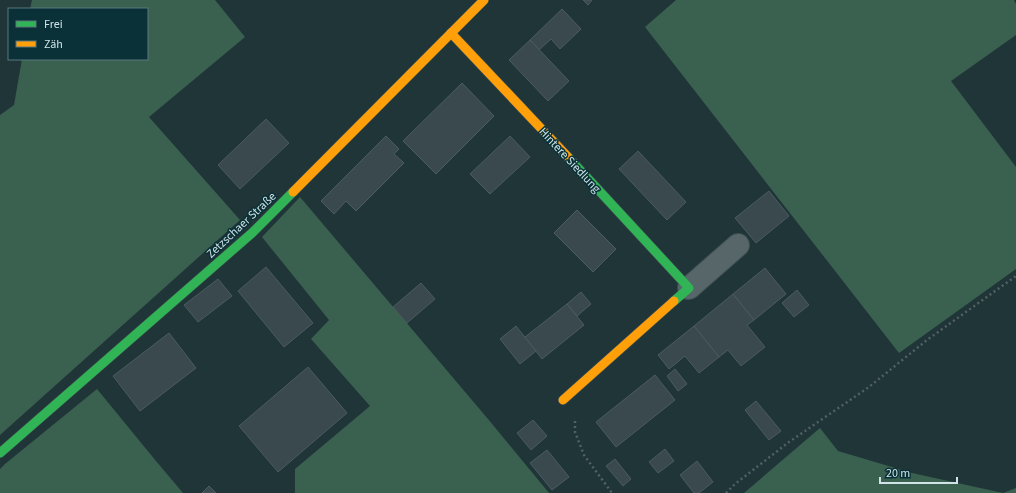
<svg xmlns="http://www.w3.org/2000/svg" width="1016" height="493" font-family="'Source Sans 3',sans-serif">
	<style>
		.green { fill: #3a614f }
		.building { fill: #3a494d; stroke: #4c5b60 }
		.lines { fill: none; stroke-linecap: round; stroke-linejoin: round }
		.street-casing { stroke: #405052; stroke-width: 24 }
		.fast-casing { stroke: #405052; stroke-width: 10 }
		.slow-casing { stroke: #405052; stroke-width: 10 }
		.path { stroke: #546163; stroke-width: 2.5; stroke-dasharray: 2 3; stroke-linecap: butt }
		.street { stroke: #566669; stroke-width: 22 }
		.fast { stroke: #30b455; stroke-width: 9 }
		.slow { stroke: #ff9f0a; stroke-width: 9 }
		.labels { text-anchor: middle; stroke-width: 3; stroke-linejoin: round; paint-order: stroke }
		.street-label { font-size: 12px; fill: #d0e4e8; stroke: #0a3137 }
	</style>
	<rect width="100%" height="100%" fill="#203538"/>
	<g class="green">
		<path d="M 32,0 L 215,0 L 245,37 L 149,117 L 240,220 L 0,435 L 0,115 L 14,105 L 22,59 L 147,59 L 147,9 L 30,9 Z"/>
		<path d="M 676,0 L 1014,0 L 1016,4 L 1016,35 L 951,81 L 1016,167 L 1016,269 L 899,353 L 645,27 Z"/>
		<path d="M 300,197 L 488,419 L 549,493 L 295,493 L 295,469 L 370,406 L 311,339 L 329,320 L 262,237 Z"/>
		<path d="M 97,389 L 156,461 L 183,493 L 0,493 L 0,469 L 5,464 Z"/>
		<path d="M 820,428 L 838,451 L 912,473 L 1003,493 L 1016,488 L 1016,493 L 744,493 Z"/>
	</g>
	<g class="building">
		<path d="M 583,0 L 592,0 L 588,5 Z"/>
		<path d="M 562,9 L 581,29 L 560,49 L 551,39 L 539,50 L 530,40 Z"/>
		<path d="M 530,40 L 569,81 L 548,101 L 509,60 Z"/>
		<path d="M 462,83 L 494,116 L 436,174 L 403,141 Z"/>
		<path d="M 266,119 L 289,143 L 240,189 L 218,165 Z"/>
		<path d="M 386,136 L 399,149 L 394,154 L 404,163 L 356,211 L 346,201 L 334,214 L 321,201 Z"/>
		<path d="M 510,136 L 530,157 L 490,194 L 470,174 Z"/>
		<path d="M 638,151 L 686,202 L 667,220 L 619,169 Z"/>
		<path d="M 769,191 L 789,216 L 756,243 L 735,218 Z"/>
		<path d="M 577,210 L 616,249 L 593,272 L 554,233 Z"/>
		<path d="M 266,267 L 313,323 L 284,347 L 238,291 Z"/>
		<path d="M 765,268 L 786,294 L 754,320 L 733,294 Z"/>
		<path d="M 218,279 L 232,296 L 198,322 L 184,305 Z"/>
		<path d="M 421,283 L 435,299 L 407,323 L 393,307 Z"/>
		<path d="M 797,290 L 809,305 L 794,317 L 782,303 Z"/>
		<path d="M 581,292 L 591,304 L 577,316 L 567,304 Z"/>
		<path d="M 733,294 L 754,320 L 747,325 L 765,347 L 741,366 L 728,350 L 719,357 L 694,326 Z"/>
		<path d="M 567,304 L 584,325 L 542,359 L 525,337 Z"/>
		<path d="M 516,326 L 536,351 L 520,364 L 500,339 Z"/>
		<path d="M 694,326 L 719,357 L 699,373 L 685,356 L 669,369 L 658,355 Z"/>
		<path d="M 169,333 L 196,368 L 140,411 L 113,376 Z"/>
		<path d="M 308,367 L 347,413 L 278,472 L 239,426 Z"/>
		<path d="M 675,369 L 687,384 L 678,391 L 667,376 Z"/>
		<path d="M 655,375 L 675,400 L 616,447 L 596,422 Z"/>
		<path d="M 756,401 L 781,431 L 769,440 L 745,410 Z"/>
		<path d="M 533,420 L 547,436 L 531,450 L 517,433 Z"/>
		<path d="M 665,449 L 674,461 L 658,473 L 649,462 Z"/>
		<path d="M 547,450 L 569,477 L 552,490 L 530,463 Z"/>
		<path d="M 615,459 L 631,479 L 623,486 L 606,466 Z"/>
		<path d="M 697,461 L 713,482 L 699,493 L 694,493 L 680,475 Z"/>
		<path d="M 209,486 L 216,493 L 202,493 Z"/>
	</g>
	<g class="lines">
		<g class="street-casing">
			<path id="street" d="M 689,288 L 738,245"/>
		</g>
		<g class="fast-casing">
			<g id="fast">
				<path d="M 568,157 L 689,288 L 674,301"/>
				<path d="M 0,453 L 252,233 L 293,192"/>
			</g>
		</g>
		<g class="slow-casing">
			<g id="slow">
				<path d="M 451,33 L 568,157"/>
				<path d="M 293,192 L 484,0"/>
				<path d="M 563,400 L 674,301"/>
			</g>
		</g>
		<g class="path">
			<path d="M 575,421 L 575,432 L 584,455 L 612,493"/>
			<path d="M 726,493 L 735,484 L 789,442 L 869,387 L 927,340 L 1016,276"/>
		</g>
		<use href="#street" class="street"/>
		<use href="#fast" class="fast"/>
		<use href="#slow" class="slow"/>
	</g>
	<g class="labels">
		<g class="street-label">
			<text transform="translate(570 160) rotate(47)" y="4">Hintere Siedlung</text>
			<text transform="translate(241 225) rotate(-43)" y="4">Zetzschaer Straße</text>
		</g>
	</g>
	<rect x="8" y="8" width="140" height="52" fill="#0a3137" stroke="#59797e"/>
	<rect x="16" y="21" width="20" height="6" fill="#30b455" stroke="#59797e"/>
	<text x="44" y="28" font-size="12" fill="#d0e4e8">Frei</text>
	<rect x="16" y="41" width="20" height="6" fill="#ff9f0a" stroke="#59797e"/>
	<text x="44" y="48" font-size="12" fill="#d0e4e8">Zäh</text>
	<path d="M880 477v6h77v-6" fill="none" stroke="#d0e4e8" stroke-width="2"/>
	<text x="886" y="477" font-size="12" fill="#d0e4e8" stroke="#0a3137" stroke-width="3" paint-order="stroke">20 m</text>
</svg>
